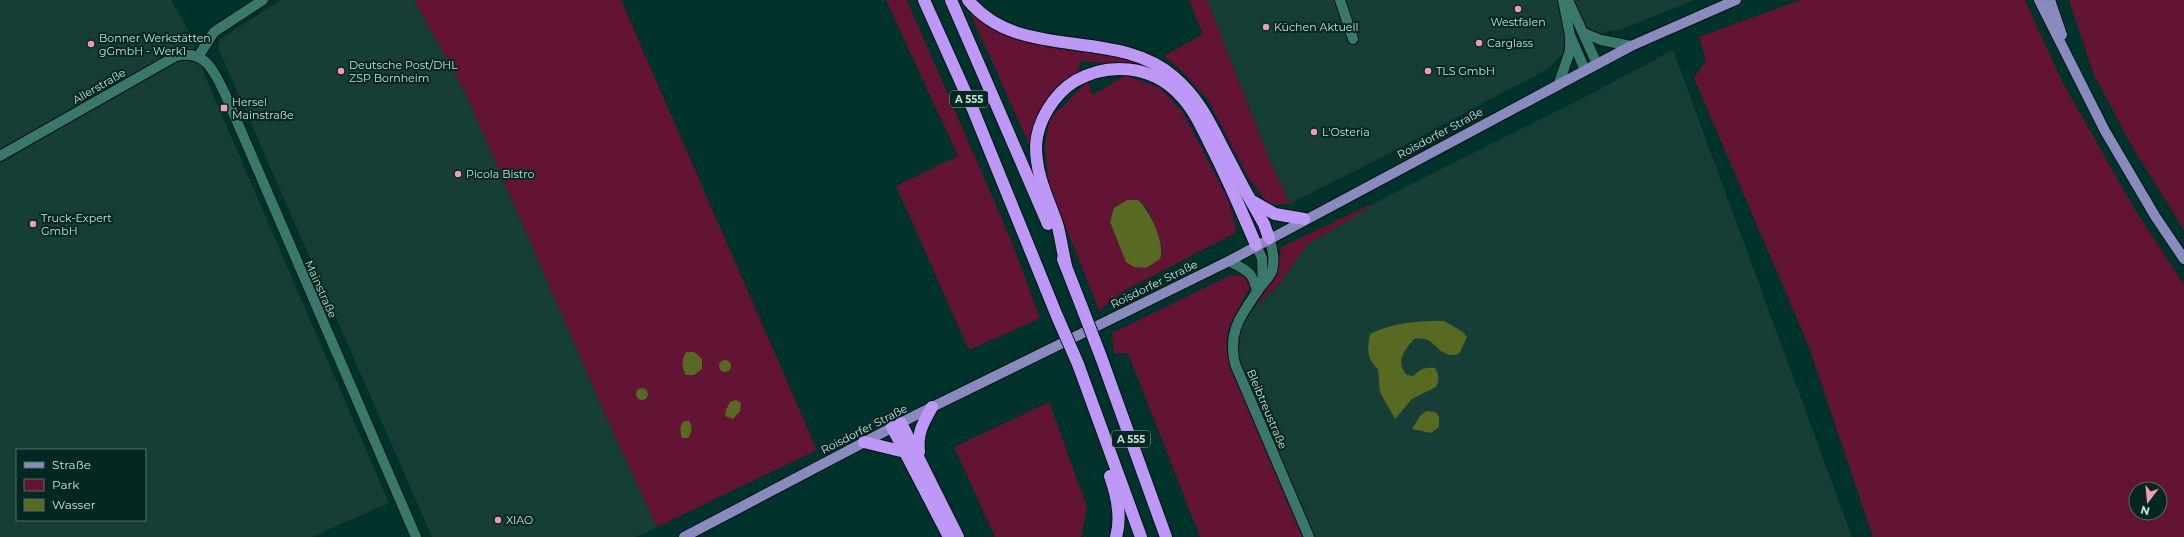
<svg xmlns="http://www.w3.org/2000/svg" width="2184" height="537" font-family="Montserrat,sans-serif">
	<style>
		.built { fill: #173d37; fill-rule: evenodd }
		.green { fill: #631333; fill-rule: evenodd }
		.water { fill: #586922 }
		.lines { fill: none; stroke-linecap: round; stroke-linejoin: round }
		.minor-casing { stroke: #041613; stroke-width: 12 }
		.major-casing { stroke: #041613; stroke-width: 12 }
		.highway-casing { stroke: #041613; stroke-width: 14 }
		.minor { stroke: #3a776d; stroke-width: 10 }
		.major { stroke: #898bbf; stroke-width: 10 }
		.highway { stroke: #be98f6; stroke-width: 12 }
		.highway-bridge-casing { stroke: #041613; stroke-width: 14; stroke-linecap: butt }
		.highway-bridge { stroke: #be98f6; stroke-width: 12 }
		.poi-dot { fill: #f19ab2; stroke: #052621; stroke-width: 1.5 }
		.labels { text-anchor: middle; stroke-width: 4; stroke-linejoin: round; paint-order: stroke }
		.shield { fill: #052621; stroke: #8aa9a3; stroke-width: 1 }
		.shield-label { font-size: 10px; font-weight: bold; fill: #c3e1db }
		.poi-label { font-size: 11px; fill: #c3e1db; stroke: #052621; text-anchor: start }
		.street-label { font-size: 11px; fill: #c3e1db; stroke: #052621 }
	</style>
	<rect width="100%" height="100%" fill="#00322c"/>
	<g class="built">
		<path d="M 0,0 L 171,0 L 188,30 L 205,76 L 389,503 L 312,537 L 0,537 ZM 17,450 L 145,450 L 145,520 L 17,520 Z"/>
		<path d="M 281,0 L 414,0 L 466,94 L 616,439 L 657,527 L 636,537 L 432,537 L 218,48 L 220,39 Z"/>
		<path d="M 1207,0 L 1694,0 L 1620,30 L 1607,31 L 1559,57 L 1551,67 L 1386,155 L 1290,204 L 1270,161 Z"/>
		<path d="M 1673,50 L 1852,537 L 1303,537 L 1230,366 L 1226,345 L 1239,346 L 1242,326 L 1254,308 L 1279,284 L 1308,244 L 1380,200 L 1598,90 Z"/>
	</g>
	<g class="green">
		<path d="M 414,0 L 621,0 L 817,450 L 657,527 L 616,439 L 466,94 Z"/>
		<path d="M 886,0 L 907,0 L 1012,242 L 1040,318 L 969,350 L 896,186 L 958,156 Z"/>
		<path d="M 1189,0 L 1207,0 L 1270,161 L 1290,204 L 1268,204 L 1248,177 L 1208,100 L 1182,71 L 1164,56 L 1203,34 Z"/>
		<path d="M 1800,0 L 2025,0 L 2062,81 L 2134,208 L 2184,284 L 2184,537 L 1873,537 L 1809,347 L 1694,78 L 1706,60 L 1699,37 ZM 2136,489 L 2160,489 L 2160,513 L 2136,513 Z"/>
		<path d="M 2069,0 L 2184,0 L 2184,230 L 2130,143 L 2094,75 Z"/>
		<path d="M 968,8 L 1004,34 L 1051,48 L 1124,58 L 1145,66 L 1145,71 L 1124,64 L 1080,61 L 1079,73 L 1064,86 L 1031,149 Z"/>
		<path d="M 1125,76 L 1159,87 L 1182,111 L 1228,199 L 1236,228 L 1235,233 L 1122,292 L 1099,311 L 1049,184 L 1045,145 L 1050,119 L 1088,81 L 1092,95 ZM 1127,200 L 1138,200 L 1148,209 L 1162,248 L 1162,253 C 1148,270 1146,272 1126,262 L 1110,222 L 1110,218 Z"/>
		<path d="M 1369,205 L 1370,207 L 1308,244 L 1279,284 L 1254,308 C 1268,287 1278,273 1281,247 Z"/>
		<path d="M 1231,275 L 1244,276 L 1250,287 L 1230,324 L 1226,345 L 1230,366 L 1303,537 L 1200,537 L 1128,353 L 1114,353 L 1112,333 Z"/>
		<path d="M 1049,402 L 1087,507 L 1081,537 L 995,537 L 954,447 Z"/>
	</g>
	<g class="water">
		<path d="M 1127,200 L 1138,200 C 1149,208 1166,246 1160,259 L 1146,268 L 1134,267 L 1126,262 L 1110,222 L 1114,208 Z"/>
		<path d="M 1444,321 L 1463,332 L 1467,337 L 1459,354 C 1435,360 1439,335 1414,339 C 1404,351 1395,361 1407,375 L 1413,376 C 1420,369 1425,367 1435,368 C 1439,375 1440,379 1436,387 L 1412,399 L 1395,419 L 1380,392 L 1378,369 C 1367,359 1367,349 1370,334 C 1394,322 1418,321 1444,321 Z"/>
		<path d="M 686,352 L 694,352 L 702,359 L 702,369 L 694,375 L 686,375 C 681,367 682,360 686,352 Z"/>
		<circle cx="725" cy="366" r="6"/>
		<circle cx="642" cy="394" r="6"/>
		<path d="M 736,400 L 741,403 L 740,411 L 733,419 L 725,416 L 726,410 L 730,402 Z"/>
		<path d="M 1426,411 L 1436,412 L 1439,417 L 1439,427 L 1431,433 L 1412,429 L 1420,416 Z"/>
		<path d="M 684,421 L 689,421 C 693,427 692,432 688,438 L 682,438 C 680,431 679,426 684,421 Z"/>
	</g>
	<g class="lines">
		<g class="minor-casing">
			<g id="minor">
				<path d="M 1340,0 L 1353,39"/>
				<path d="M 1563,0 L 1570,35 L 1585,70"/>
				<path d="M 1568,0 L 1597,64"/>
				<path d="M 1584,33 L 1601,40 L 1631,46"/>
				<path d="M 198,57 L 214,32 L 263,0"/>
				<path d="M 1559,83 L 1570,51 L 1570,39"/>
				<path d="M 0,156 L 176,56 C 207,49 215,73 226,96 L 416,537"/>
				<path d="M 1269,238 C 1273,249 1275,260 1272,271 C 1270,277 1264,282 1261,286 C 1243,313 1227,329 1235,364 L 1309,537"/>
				<path d="M 1256,245 L 1262,258 L 1263,284"/>
				<path d="M 1229,261 C 1246,270 1253,271 1257,292"/>
			</g>
		</g>
		<g class="major-casing">
			<g id="major">
				<path d="M 2039,0 L 2105,131 L 2155,216 L 2184,259"/>
				<path d="M 2050,0 L 2062,35"/>
				<path d="M 684,537 L 914,416 L 1229,261 L 1631,46 L 1736,0"/>
			</g>
		</g>
		<g class="highway-casing">
			<g id="highway">
				<path d="M 924,0 L 972,107 L 1057,316"/>
				<path d="M 951,0 L 1048,224"/>
				<path d="M 968,0 C 1019,63 1116,26 1174,77 C 1199,98 1210,123 1225,152 C 1237,176 1250,200 1264,224 L 1269,238"/>
				<path d="M 1252,201 L 1275,214 L 1304,219"/>
				<path d="M 1063,259 L 1081,305"/>
				<path d="M 1066,266 C 1063,253 1061,240 1058,227 C 1049,199 1036,178 1036,146 C 1037,121 1054,94 1075,81 C 1108,62 1150,65 1178,93 C 1193,107 1202,128 1211,146 C 1228,179 1242,212 1256,245"/>
				<path d="M 1101,357 L 1166,537"/>
				<path d="M 1078,364 L 1141,537"/>
				<path d="M 901,423 L 958,537"/>
				<path d="M 892,427 L 949,537"/>
				<path d="M 864,442 L 905,452"/>
				<path d="M 919,452 C 917,433 923,423 932,407"/>
				<path d="M 1110,476 C 1117,496 1122,517 1116,537"/>
			</g>
		</g>
		<use href="#minor" class="minor"/>
		<use href="#major" class="major"/>
		<use href="#highway" class="highway"/>
		<g class="highway-bridge-casing">
			<g id="highway-bridge">
				<path d="M 1081,305 L 1101,357"/>
				<path d="M 1057,316 L 1078,364"/>
			</g>
		</g>
		<use href="#highway-bridge" class="highway-bridge"/>
	</g>
	<g class="poi-dot">
		<circle cx="1518" cy="9" r="4"/>
		<circle cx="1266" cy="27" r="4"/>
		<circle cx="1479" cy="43" r="4"/>
		<circle cx="91" cy="44" r="4"/>
		<circle cx="341" cy="71" r="4"/>
		<circle cx="1428" cy="71" r="4"/>
		<rect x="220" y="104" width="8" height="8" rx="2"/>
		<circle cx="1314" cy="132" r="4"/>
		<circle cx="458" cy="174" r="4"/>
		<circle cx="33" cy="224" r="4"/>
		<circle cx="498" cy="520" r="4"/>
	</g>
	<g class="labels">
		<g class="shield">
			<rect x="950" y="91" width="38" height="16" rx="3"/>
			<rect x="1112" y="431" width="38" height="16" rx="3"/>
		</g>
		<g class="shield-label">
			<text x="969" y="103">A 555</text>
			<text x="1131" y="443">A 555</text>
		</g>
		<g class="poi-label">
			<text x="1518" y="26" text-anchor="middle">Westfalen</text>
			<text x="1274" y="31">Küchen Aktuell</text>
			<text x="99" y="42">Bonner Werkstätten<tspan x="99" dy="13">gGmbH - Werk1</tspan></text>
			<text x="1487" y="47">Carglass</text>
			<text x="349" y="69">Deutsche Post/DHL<tspan x="349" dy="13">ZSP Bornheim</tspan></text>
			<text x="1436" y="75">TLS GmbH</text>
			<text x="232" y="106">Hersel<tspan x="232" dy="13">Mainstraße</tspan></text>
			<text x="1322" y="136">L'Osteria</text>
			<text x="466" y="178">Picola Bistro</text>
			<text x="41" y="222">Truck-Expert<tspan x="41" dy="13">GmbH</tspan></text>
			<text x="506" y="524">XIAO</text>
		</g>
		<g class="street-label">
			<text transform="translate(99 86) rotate(-30)" y="4">Allerstraße</text>
			<text transform="translate(1440 133) rotate(-28)" y="4">Roisdorfer Straße</text>
			<text transform="translate(1154 284) rotate(-26)" y="4">Roisdorfer Straße</text>
			<text transform="translate(321 289) rotate(66)" y="4">Mainstraße</text>
			<text transform="translate(1267 409) rotate(67)" y="4">Bleibtreustraße</text>
			<text transform="translate(864 429) rotate(-27)" y="4">Roisdorfer Straße</text>
		</g>
	</g>
	<rect x="16" y="449" width="130" height="72" fill="#052621" stroke="#51716b"/>
	<rect x="24" y="462" width="20" height="6" fill="#898bbf" stroke="#51716b"/>
	<text x="52" y="469" font-size="12" fill="#c3e1db">Straße</text>
	<rect x="24" y="479" width="20" height="12" fill="#631333" stroke="#51716b"/>
	<text x="52" y="489" font-size="12" fill="#c3e1db">Park</text>
	<rect x="24" y="499" width="20" height="12" fill="#586922" stroke="#51716b"/>
	<text x="52" y="509" font-size="12" fill="#c3e1db">Wasser</text>
	<g transform="translate(2148 501) rotate(196)"><circle r="19" fill="#052621" stroke="#51716b"/>
	<path d="M0-3L7 15L0 10L-7 15Z" fill="#f19ab2"/>
	<text y="-6" font-size="11" font-weight="bold" text-anchor="middle" fill="#c3e1db">N</text>
	</g>
</svg>
